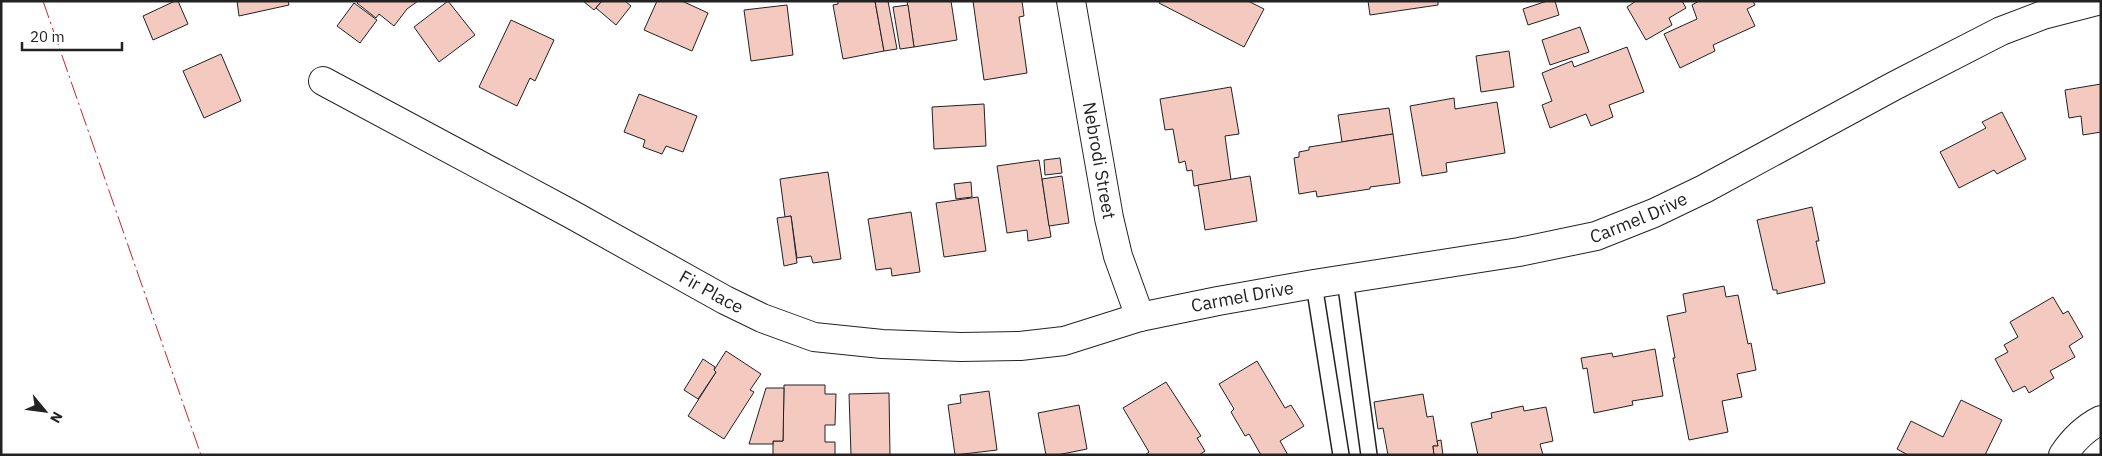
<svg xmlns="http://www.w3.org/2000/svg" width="2102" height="456" font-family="'IBM Plex Sans',sans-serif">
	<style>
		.building { fill: #f3c9c0; stroke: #222 }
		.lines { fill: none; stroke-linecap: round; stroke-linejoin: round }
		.lane-casing { stroke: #222; stroke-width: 18 }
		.street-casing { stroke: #222; stroke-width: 30 }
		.lane { stroke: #fff; stroke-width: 15 }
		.street { stroke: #fff; stroke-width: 28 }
		.power { stroke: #c62828; stroke-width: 1; stroke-dasharray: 18 4 2.5 4; stroke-linecap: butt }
		.labels { text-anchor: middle; stroke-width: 4; stroke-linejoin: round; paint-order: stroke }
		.street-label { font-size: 18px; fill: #222; stroke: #fff }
	</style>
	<rect width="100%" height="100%" fill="#fff"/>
	<g class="building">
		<path d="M 175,1 L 178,1 L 188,24 L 153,40 L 143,16 Z"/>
		<path d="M 237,1 L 288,1 L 289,5 L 239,16 Z"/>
		<path d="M 358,1 L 418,1 L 407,9 L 394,26 L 379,14 L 376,18 L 357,3 Z"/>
		<path d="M 448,1 L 475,35 L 439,62 L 414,27 Z"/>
		<path d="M 583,1 L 602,1 L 594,10 Z"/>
		<path d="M 602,1 L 625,1 L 631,6 L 616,25 L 596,8 Z"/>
		<path d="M 657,1 L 682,1 L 708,13 L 692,51 L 644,30 Z"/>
		<path d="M 838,1 L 875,1 L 884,51 L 843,59 L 833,5 L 838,4 Z"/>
		<path d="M 875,1 L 888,1 L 897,49 L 884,51 Z"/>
		<path d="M 907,1 L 951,1 L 957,40 L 914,47 Z"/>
		<path d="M 973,1 L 1022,1 L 1024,16 L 1019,17 L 1027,73 L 984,80 Z"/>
		<path d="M 1160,1 L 1248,1 L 1264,9 L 1244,47 L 1159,3 Z"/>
		<path d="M 1368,1 L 1438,1 L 1438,5 L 1370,15 Z"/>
		<path d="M 1547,1 L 1555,1 L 1559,15 L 1528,25 L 1523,9 Z"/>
		<path d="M 1636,1 L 1682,1 L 1686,8 L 1669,18 L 1672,25 L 1646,40 L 1627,7 Z"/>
		<path d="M 1699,1 L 1753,1 L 1755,5 L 1747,9 L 1755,26 L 1713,45 L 1715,51 L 1680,68 L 1664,34 L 1697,19 L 1692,5 Z"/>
		<path d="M 354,3 L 377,20 L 360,43 L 337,26 Z"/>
		<path d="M 787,5 L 793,55 L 751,61 L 744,10 Z"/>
		<path d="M 908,5 L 914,47 L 900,49 L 893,7 Z"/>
		<path d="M 511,20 L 554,40 L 535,81 L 530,78 L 517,106 L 479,87 Z"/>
		<path d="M 1580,27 L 1589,52 L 1550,65 L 1542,40 Z"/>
		<path d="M 1627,47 L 1644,92 L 1609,105 L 1613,117 L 1591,126 L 1586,114 L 1550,128 L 1542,105 L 1552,101 L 1542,73 L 1572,61 L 1574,67 Z"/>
		<path d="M 1509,51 L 1514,87 L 1481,92 L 1476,56 Z"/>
		<path d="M 221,54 L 241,101 L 204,118 L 183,71 Z"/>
		<path d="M 2101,84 L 2101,132 L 2083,135 L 2081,116 L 2069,118 L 2065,90 Z"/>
		<path d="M 1231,87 L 1239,134 L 1225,136 L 1231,180 L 1194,186 L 1192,170 L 1187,171 L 1185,161 L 1179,163 L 1173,129 L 1165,130 L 1160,99 Z"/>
		<path d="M 639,94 L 697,116 L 683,152 L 666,146 L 662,154 L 643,147 L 645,140 L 624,132 Z"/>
		<path d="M 1454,98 L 1455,109 L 1497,102 L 1505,153 L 1446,163 L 1447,172 L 1422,176 L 1410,106 Z"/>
		<path d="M 984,104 L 986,146 L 934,149 L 932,107 Z"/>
		<path d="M 1389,108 L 1393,134 L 1342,142 L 1338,115 Z"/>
		<path d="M 2002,112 L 2026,159 L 1997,174 L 1994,170 L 1959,188 L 1940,152 L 1986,128 L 1982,122 Z"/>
		<path d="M 1393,134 L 1400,183 L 1370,187 L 1370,189 L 1317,197 L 1316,191 L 1299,194 L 1294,158 L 1299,157 L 1299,152 L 1309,150 L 1309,147 Z"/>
		<path d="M 1060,158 L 1062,173 L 1045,175 L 1044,160 Z"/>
		<path d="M 1039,160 L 1051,237 L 1028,241 L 1027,230 L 1007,233 L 997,166 Z"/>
		<path d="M 828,172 L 841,259 L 813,263 L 811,256 L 797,258 L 791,216 L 785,217 L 780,179 Z"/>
		<path d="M 1062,176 L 1069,223 L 1049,226 L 1042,179 Z"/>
		<path d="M 1250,176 L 1257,221 L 1205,230 L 1198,185 Z"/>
		<path d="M 971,182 L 972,197 L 956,199 L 954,184 Z"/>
		<path d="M 978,197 L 986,251 L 944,257 L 936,203 Z"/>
		<path d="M 1812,207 L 1819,241 L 1816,241 L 1825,283 L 1777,294 L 1777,290 L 1773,290 L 1757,220 Z"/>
		<path d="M 911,212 L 920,272 L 892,276 L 891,268 L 876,270 L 868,219 Z"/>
		<path d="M 791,216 L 797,263 L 784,266 L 777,218 Z"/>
		<path d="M 1724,286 L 1726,297 L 1738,295 L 1748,344 L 1751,343 L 1756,370 L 1737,374 L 1742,397 L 1722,401 L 1728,432 L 1689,440 L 1673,358 L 1675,358 L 1667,316 L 1686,312 L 1683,294 Z"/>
		<path d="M 2053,297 L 2063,314 L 2068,311 L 2083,337 L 2069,346 L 2075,357 L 2050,371 L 2054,378 L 2029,393 L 2025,386 L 2013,392 L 1995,359 L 2008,352 L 2004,345 L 2018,337 L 2010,322 Z"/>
		<path d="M 1655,349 L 1663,396 L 1632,401 L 1633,405 L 1594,413 L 1587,368 L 1583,369 L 1581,358 L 1612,353 L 1613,357 Z"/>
		<path d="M 726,351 L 761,374 L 750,390 L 754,392 L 724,439 L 688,416 L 716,372 L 714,370 Z"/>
		<path d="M 703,359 L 715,367 L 714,370 L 716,372 L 698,399 L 684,390 Z"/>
		<path d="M 1257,361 L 1285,408 L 1291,405 L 1304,426 L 1280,441 L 1288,455 L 1261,455 L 1249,434 L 1245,436 L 1231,412 L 1234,409 L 1219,384 Z"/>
		<path d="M 1166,382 L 1201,436 L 1197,438 L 1205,451 L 1199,455 L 1145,455 L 1149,452 L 1123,408 Z"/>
		<path d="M 784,385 L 825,385 L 825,394 L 836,394 L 835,425 L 825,425 L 825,442 L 835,442 L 835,455 L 773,455 L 773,441 L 783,441 Z"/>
		<path d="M 766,388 L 784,388 L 783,441 L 773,441 L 773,444 L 749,444 Z"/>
		<path d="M 989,391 L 997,450 L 955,455 L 948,405 L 961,403 L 960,395 Z"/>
		<path d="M 889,393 L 890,455 L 851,455 L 849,394 Z"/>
		<path d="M 1423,394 L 1427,417 L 1433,416 L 1438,446 L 1433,446 L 1434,455 L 1388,455 L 1383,428 L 1378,429 L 1374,402 Z"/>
		<path d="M 1961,400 L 2002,420 L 1985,455 L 1908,455 L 1897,449 L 1911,421 L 1943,437 Z"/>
		<path d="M 1079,405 L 1087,449 L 1057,455 L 1046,455 L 1038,413 Z"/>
		<path d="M 1523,406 L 1524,411 L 1546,407 L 1553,441 L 1540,444 L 1543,455 L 1478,455 L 1471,423 L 1492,418 L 1491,413 Z"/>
		<path d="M 1441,440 L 1443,455 L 1434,455 L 1433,446 L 1438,446 L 1437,441 Z"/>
	</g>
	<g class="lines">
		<g class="lane-casing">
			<g id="lane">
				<path d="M 1345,279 L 1369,455"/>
				<path d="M 1314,284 L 1341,455"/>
			</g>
		</g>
		<g class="street-casing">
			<g id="street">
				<path id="s1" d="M 1071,1 L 1109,218 L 1118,256 L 1140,317"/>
				<path id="s2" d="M 323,81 L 571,214 L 725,300 L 762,318 L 814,337 L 882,344 L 961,347 L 1020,346 L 1064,341 L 1140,317 L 1218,301 L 1314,284 L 1519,252 L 1596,236 L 1654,213 L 1704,189 L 1894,86 L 2001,31 L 2043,15 L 2097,1"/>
				<path d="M 2063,455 C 2073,440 2085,428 2101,420"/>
			</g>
		</g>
		<use href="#lane" class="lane"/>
		<use href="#street" class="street"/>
		<path class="power" d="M 43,1 L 201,455"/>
	</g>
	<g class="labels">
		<g class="street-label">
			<text dy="6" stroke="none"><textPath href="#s1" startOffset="162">Nebrodi Street</textPath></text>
			<text dy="6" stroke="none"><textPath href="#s2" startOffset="1394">Carmel Drive</textPath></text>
			<text dy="6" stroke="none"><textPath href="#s2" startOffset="442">Fir Place</textPath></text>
			<text dy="6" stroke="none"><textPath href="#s2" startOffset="989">Carmel Drive</textPath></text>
		</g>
	</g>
	<rect width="2102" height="456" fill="none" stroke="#222222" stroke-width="5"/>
	<g transform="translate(45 411) rotate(119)" stroke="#ffffff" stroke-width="4" paint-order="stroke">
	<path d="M0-4L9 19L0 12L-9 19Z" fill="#222222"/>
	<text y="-8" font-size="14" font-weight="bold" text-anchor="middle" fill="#222222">N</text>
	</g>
	<path d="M22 42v8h100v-8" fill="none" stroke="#222222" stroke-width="2.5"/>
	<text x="30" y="42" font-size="15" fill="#222222" stroke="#ffffff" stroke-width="4" paint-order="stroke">20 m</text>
</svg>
